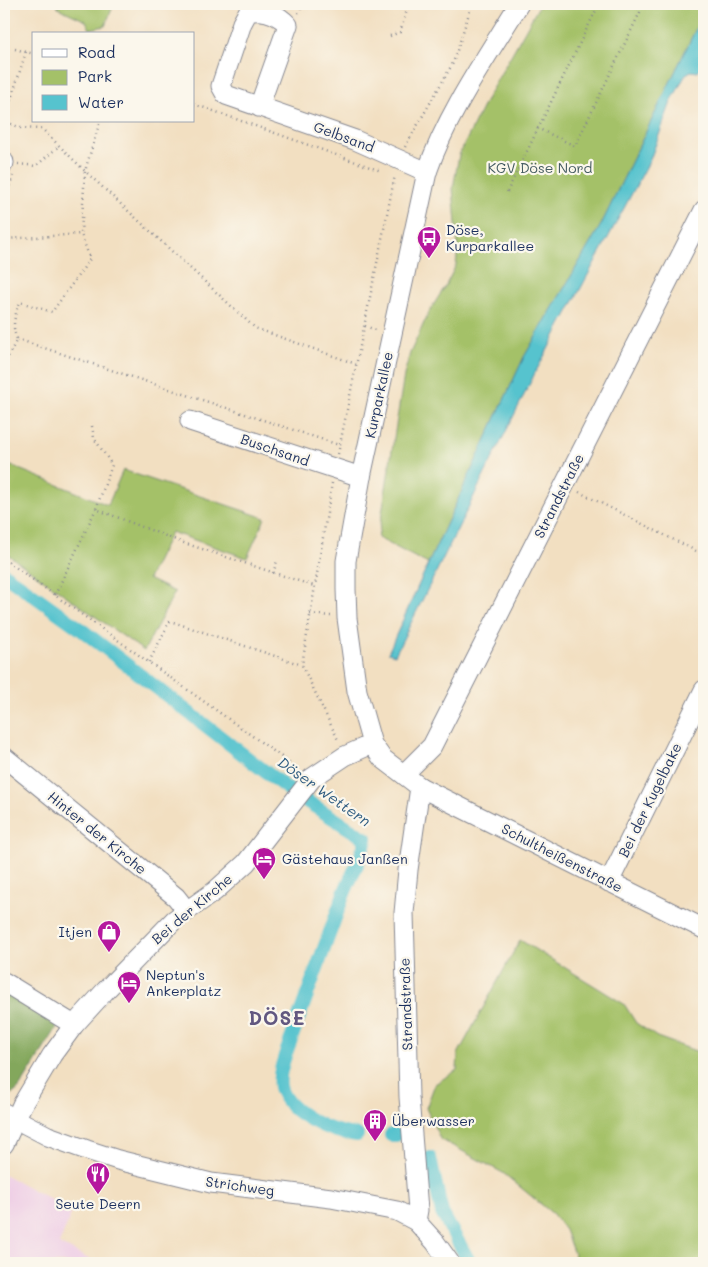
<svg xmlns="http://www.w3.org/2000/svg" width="708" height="1267" font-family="Mali,sans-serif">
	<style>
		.built { fill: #efd0e6 }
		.green { fill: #a4c168; stroke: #607863 }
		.forest { fill: #83a75c; stroke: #4f6b5d }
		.water { fill: #56c3ce; stroke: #387996 }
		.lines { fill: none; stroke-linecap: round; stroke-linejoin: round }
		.canal { stroke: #56c3ce; stroke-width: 14 }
		.minor-casing { stroke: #868790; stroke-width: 21 }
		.path { stroke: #868790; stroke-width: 2.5; stroke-dasharray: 1 4; stroke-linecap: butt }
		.minor { stroke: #fff; stroke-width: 19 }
		.labels { text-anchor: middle; stroke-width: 4.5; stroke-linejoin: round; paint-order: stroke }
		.street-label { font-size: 14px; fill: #1b2f5e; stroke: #fbf7ec }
		.park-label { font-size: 14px; fill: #445b61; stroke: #fbf7ec }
		.poi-label { font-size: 14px; fill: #1b2f5e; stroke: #fbf7ec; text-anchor: start }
		.water-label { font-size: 15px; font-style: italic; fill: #2d5b80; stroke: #fbf7ec }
		.district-label { font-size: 19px; font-weight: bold; letter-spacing: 1px; fill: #625880; stroke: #fbf7ec }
	</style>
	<rect width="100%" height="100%" fill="#fbf7ec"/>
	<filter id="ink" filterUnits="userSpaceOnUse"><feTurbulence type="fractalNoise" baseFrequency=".02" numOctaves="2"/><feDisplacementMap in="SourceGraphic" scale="10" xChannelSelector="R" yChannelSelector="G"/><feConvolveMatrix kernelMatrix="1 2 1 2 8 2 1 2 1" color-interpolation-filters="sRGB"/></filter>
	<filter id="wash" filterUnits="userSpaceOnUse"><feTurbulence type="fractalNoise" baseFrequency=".0096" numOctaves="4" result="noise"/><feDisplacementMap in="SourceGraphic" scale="20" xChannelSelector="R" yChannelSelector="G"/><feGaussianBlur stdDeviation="1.12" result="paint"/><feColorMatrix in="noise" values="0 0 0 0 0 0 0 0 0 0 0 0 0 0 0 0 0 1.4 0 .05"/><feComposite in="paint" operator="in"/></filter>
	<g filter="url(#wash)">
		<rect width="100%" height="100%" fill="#f2dfc1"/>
		<path class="built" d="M 4,1174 L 72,1211 L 59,1244 L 97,1263 L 4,1263 Z"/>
		<g class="green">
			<path d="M 57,4 L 114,4 L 105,26 L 90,29 L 86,21 L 58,8 Z"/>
			<path d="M 540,4 L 704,4 L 704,12 L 601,225 L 524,357 L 428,564 L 378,538 L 404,375 L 410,353 L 429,312 L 446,285 L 456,265 L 458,248 L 453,188 L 459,155 L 488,96 Z"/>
			<path d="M 4,463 L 108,505 L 123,470 L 265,518 L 247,558 L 171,532 L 148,579 L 175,592 L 144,651 L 4,552 Z"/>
			<path d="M 520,940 L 624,1004 L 636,1023 L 657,1037 L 704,1054 L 704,1263 L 574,1263 L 575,1257 L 565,1230 L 553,1214 L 503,1173 L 440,1139 L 426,1108 L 435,1084 L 457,1070 L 458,1054 Z"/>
		</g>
		<path class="forest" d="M 4,987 L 60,1023 L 20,1087 C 15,1093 12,1095 4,1095 Z"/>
		<path class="water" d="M 704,12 L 704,60 L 698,72 L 691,71 L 686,74 L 671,102 L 650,160 L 534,375 L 395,655 L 388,653 L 428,564 L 524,357 L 601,225 Z"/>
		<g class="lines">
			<g class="canal">
				<path d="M 4,574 L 78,627 L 289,790 L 366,839 C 361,861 349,879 342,899 C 326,942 311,985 295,1028 C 290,1044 277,1071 280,1087 C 287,1114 332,1133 357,1135"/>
				<path d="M 391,1135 L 396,1135"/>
				<path d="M 430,1158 L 442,1213 L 470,1263"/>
			</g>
		</g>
	</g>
	<g filter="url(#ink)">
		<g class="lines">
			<g class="minor-casing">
				<g id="minor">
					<path d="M 519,4 C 486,58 448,112 427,172 L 361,477 L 346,561 L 346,589 L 347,618 L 357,691 L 372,744 L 382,758 L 420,787 L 704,929"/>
					<path d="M 259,107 L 288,25 C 278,14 264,8 248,12 L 242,23 L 221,86 L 226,95 L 355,140 L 427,172"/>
					<path d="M 4,162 L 4,163"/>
					<path d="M 190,421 L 361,477"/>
					<path d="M 4,757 L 176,897 L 187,911"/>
					<path d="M 406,776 L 409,769 L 432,746 L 704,210"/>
					<path d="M 609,882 L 704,690"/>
					<path d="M 4,982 L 74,1025"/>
					<path d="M 4,1113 L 48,1136 L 87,1150 L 118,1160 L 211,1183 L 331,1198 L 397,1211 L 416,1221 L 435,1242 L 450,1263"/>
					<path d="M 4,1144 L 22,1105 L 52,1055 L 74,1025 L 106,990 L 174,920 L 215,891 L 246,863 L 312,778 L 345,756 L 372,744"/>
					<path d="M 416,1221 L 418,1210 L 409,1097 L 404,913 L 408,870 L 420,787"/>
				</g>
			</g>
			<g class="path">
				<path d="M 298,13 L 303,4"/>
				<path d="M 390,36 L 400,32 L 409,4"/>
				<path d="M 15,49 L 34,54"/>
				<path d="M 26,52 L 4,121 L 21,128 L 42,129 L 85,171 L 255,328 L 356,364"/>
				<path d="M 194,104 L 381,171"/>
				<path d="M 537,128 L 575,146 L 644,4"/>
				<path d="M 405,147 L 453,63 L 472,4"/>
				<path d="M 18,164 L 36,166 L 59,146"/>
				<path d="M 507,192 L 599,4"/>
				<path d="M 4,200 L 13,176"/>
				<path d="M 4,242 L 6,239 L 81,234 L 85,171 L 100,121"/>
				<path d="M 365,326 L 376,330"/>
				<path d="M 17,339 L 339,445"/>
				<path d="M 6,361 L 17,339 C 11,326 15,315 20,302 L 52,312 L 90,259 L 81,234"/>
				<path d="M 92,426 L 94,438 L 112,465 L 96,509 L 181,542 L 314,586"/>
				<path d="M 338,454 L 395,175"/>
				<path d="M 332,483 L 302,665 L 339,742"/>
				<path d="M 579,492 L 704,555"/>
				<path d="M 4,559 L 300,770"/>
				<path d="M 273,573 L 277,561"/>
				<path d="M 55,595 L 96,509"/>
				<path d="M 310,614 L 331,616"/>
				<path d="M 149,662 L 170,621 L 302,665"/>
			</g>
			<use href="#minor" class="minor"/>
		</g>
	</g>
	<defs>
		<g id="bus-pin" transform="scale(1.25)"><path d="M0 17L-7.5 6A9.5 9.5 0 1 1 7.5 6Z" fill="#b5179e" stroke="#fbf7ec"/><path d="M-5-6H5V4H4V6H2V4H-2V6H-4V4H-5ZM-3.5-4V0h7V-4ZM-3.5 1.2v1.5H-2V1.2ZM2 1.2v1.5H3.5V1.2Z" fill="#fff"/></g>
		<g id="hotel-pin" transform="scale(1.25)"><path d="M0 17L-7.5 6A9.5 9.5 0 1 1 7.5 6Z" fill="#b5179e" stroke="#fbf7ec"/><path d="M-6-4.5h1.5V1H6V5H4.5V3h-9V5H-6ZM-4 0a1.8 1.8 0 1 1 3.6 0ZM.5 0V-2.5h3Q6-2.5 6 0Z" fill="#fff"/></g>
		<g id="shop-pin" transform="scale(1.25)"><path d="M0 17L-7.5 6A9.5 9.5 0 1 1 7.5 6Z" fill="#b5179e" stroke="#fbf7ec"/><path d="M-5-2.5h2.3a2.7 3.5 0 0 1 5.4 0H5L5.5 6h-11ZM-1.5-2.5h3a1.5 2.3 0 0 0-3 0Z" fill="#fff"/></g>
		<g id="building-pin" transform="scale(1.25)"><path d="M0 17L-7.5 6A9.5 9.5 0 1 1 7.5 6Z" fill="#b5179e" stroke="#fbf7ec"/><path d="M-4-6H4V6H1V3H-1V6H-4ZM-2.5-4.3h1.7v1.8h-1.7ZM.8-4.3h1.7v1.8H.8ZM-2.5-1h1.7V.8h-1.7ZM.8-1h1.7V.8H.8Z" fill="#fff"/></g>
		<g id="restaurant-pin" transform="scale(1.25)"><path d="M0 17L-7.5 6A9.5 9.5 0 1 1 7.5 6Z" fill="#b5179e" stroke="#fbf7ec"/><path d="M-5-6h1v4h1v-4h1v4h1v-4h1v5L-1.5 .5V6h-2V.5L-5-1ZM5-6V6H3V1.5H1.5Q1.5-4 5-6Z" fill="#fff"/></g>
	</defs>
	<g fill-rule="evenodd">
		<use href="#bus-pin" x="429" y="238"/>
		<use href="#hotel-pin" x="264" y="859"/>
		<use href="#shop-pin" x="109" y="932"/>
		<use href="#hotel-pin" x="129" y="983"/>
		<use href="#building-pin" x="375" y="1121"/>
		<use href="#restaurant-pin" x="98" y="1174"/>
	</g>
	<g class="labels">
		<g class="street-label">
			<text transform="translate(344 137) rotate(20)" y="5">Gelbsand</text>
			<text transform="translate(379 395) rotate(-78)" y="5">Kurparkallee</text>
			<text transform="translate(275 450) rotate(19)" y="5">Buschsand</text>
			<text transform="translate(559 496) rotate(-63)" y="5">Strandstraße</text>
			<text transform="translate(650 800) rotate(-64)" y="5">Bei der Kugelbake</text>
			<text transform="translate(97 833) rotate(39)" y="5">Hinter der Kirche</text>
			<text transform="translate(562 858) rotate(27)" y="5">Schultheißenstraße</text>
			<text transform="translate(192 909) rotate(-40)" y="5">Bei der Kirche</text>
			<text transform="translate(406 1004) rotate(-92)" y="5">Strandstraße</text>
			<text transform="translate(240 1186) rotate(8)" y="5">Strichweg</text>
		</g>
		<g class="park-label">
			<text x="540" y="173">KGV Döse Nord</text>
		</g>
		<g class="poi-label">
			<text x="446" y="235">Döse,<tspan x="446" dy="16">Kurparkallee</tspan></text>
			<text x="282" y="864">Gästehaus Janßen</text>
			<text x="92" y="937" text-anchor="end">Itjen</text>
			<text x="146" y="980">Neptun's<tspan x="146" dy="16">Ankerplatz</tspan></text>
			<text x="392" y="1126">Überwasser</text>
			<text x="98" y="1209" text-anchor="middle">Seute Deern</text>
		</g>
		<g class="water-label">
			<text transform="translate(324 792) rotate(35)" y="5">Döser Wettern</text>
		</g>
		<g class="district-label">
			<text x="277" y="1025">DÖSE</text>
		</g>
	</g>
	<rect width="708" height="1267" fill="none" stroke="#fbf7ec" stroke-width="20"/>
	<rect x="32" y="32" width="162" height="90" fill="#fbf7ec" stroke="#a1a7b3"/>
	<rect x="42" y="49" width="25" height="8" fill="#ffffff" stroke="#a1a7b3"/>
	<text x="78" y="58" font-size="15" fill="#1b2f5e">Road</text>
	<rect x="42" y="70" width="25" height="15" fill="#a4c168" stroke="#a1a7b3"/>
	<text x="78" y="82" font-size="15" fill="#1b2f5e">Park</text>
	<rect x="42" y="95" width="25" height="15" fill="#56c3ce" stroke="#a1a7b3"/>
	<text x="78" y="108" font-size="15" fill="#1b2f5e">Water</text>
</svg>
